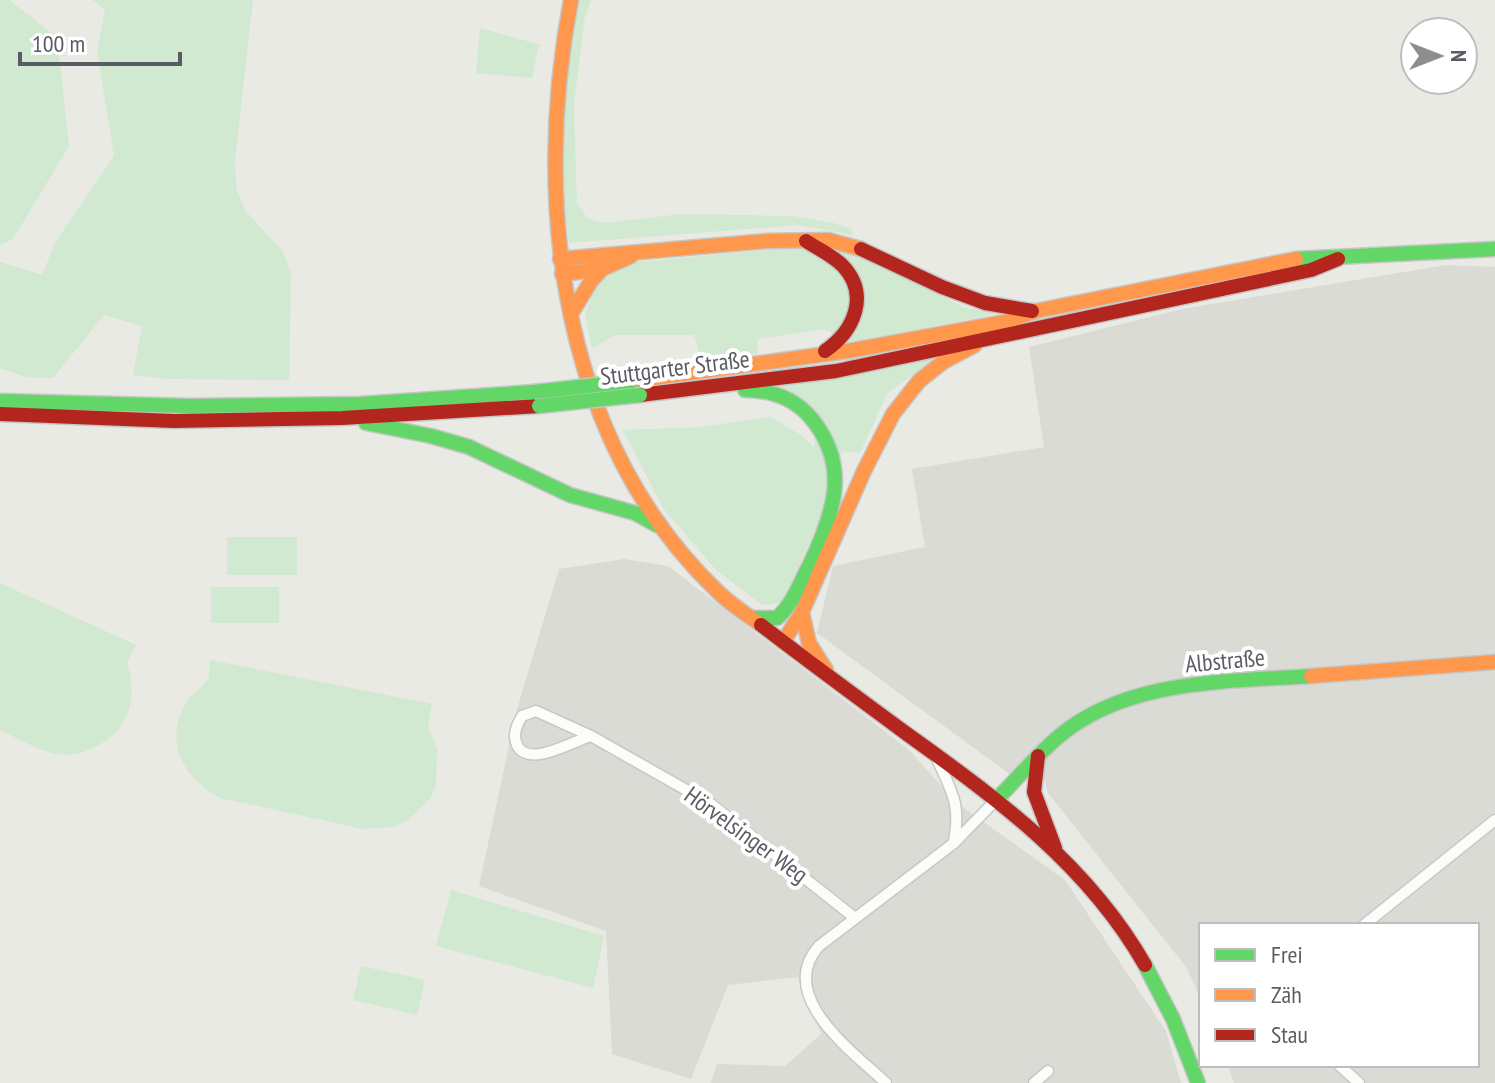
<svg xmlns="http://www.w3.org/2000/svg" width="1495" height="1083" font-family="'PT Sans Narrow',sans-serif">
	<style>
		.industrial { fill: #dbdbd5 }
		.green { fill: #d1e8d1 }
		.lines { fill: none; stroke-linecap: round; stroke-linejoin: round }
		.street-casing { stroke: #c6c8c6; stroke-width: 13 }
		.fast-casing { stroke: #c5c6c5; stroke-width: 17 }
		.slow-casing { stroke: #c5c6c5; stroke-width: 17 }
		.jam-casing { stroke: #c5c6c5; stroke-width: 17 }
		.street { stroke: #fcfcfb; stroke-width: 10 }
		.fast { stroke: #63d668; stroke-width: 14 }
		.slow { stroke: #ff974d; stroke-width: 14 }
		.jam { stroke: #b3261e; stroke-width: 14 }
		.fast-bridge-casing { stroke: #c5c6c5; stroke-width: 17; stroke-linecap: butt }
		.fast-bridge { stroke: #63d668; stroke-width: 14 }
		.labels { text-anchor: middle; stroke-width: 8; stroke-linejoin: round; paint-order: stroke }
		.street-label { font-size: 24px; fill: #595c62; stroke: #fff }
	</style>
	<rect width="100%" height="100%" fill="#eaeae4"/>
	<g class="industrial">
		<path d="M 1446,265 L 1495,267 L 1495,1083 L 1234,1083 L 1228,1065 L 1477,1065 L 1477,925 L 1201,925 L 1201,999 L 1186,967 L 1048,793 L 1038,756 L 1015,778 L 817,633 L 833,566 L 925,547 L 912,469 L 1044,447 L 1029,347 L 1182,309 Z"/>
		<path d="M 624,559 L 668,566 L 908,749 L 957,803 L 1065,880 L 1166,1031 L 1181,1083 L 711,1083 L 717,1064 L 785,1066 L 821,1034 L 798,977 L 728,985 L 691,1079 L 612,1054 L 606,931 L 479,886 L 517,709 L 559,569 Z"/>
	</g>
	<g class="green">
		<path d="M 0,0 L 9,0 L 57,37 L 69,146 L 13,239 L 0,245 Z"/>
		<path d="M 92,0 L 253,0 L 235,160 L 236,188 L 245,210 L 283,252 L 291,273 L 289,380 L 170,379 L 133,375 L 142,326 L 104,315 L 53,378 L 26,377 L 0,368 L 0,262 L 42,275 L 56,241 L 114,156 L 97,53 L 105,9 Z"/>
		<path d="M 579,0 L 591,0 L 585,17 L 574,105 L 577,203 L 588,219 L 605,223 L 681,214 L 793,216 L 834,223 L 851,229 L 853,235 L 799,225 L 569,243 C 558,162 564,80 579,0 Z"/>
		<path d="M 480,28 L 541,45 L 538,48 L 532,78 L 476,73 Z"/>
		<path d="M 798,247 L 860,255 L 963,307 L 996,314 L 852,342 L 824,329 L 758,339 L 757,354 L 701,358 L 694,335 L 614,335 L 592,349 L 585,315 L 598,281 L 628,263 Z"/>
		<path d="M 939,355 L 887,394 L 860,453 L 842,451 L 827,504 L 782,603 L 762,605 L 716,570 L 663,508 L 623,430 L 699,427 L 771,417 L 804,437 L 814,448 L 816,436 L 779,387 Z"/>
		<rect x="227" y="537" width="70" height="38"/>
		<path d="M 0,583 L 136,645 L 127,662 C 138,697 130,731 95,747 C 84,753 70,756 58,754 C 38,751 18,738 0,730 Z"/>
		<rect x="211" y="587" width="68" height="36"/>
		<path d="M 210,660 L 432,704 L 428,725 L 437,749 L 436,784 L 430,799 L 406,822 L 393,827 L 363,829 L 220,798 C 184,778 163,743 186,703 C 191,693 203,688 208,679 C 210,675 209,665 210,660 Z"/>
		<path d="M 451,890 L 604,936 L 593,988 L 436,946 Z"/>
		<path d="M 361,966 L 425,980 L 417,1015 L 353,1000 Z"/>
	</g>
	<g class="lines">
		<g class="street-casing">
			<g id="street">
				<path d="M 591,736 C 573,741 531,767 518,747 C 512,736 516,726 522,716 L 536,711 L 591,736 L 711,804 L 855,918"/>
				<path d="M 937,759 C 952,792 961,804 954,842"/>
				<path d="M 1364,925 L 1495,820"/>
				<path d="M 1339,1065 L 1359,1083"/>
				<path d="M 886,1083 C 852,1051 775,996 819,946 L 954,843 L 996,800"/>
				<path d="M 1034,1083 L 1048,1071"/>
			</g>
		</g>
		<g class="fast-casing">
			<g id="fast">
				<path d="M 1296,259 L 1495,249"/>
				<path d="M 745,390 C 770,390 794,398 811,418 C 851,466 834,514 809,566 C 799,585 793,604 777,618 L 752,618"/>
				<path d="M 0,401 L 190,406 L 360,404 L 534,392"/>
				<path d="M 366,423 L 431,436 L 469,447 L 570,495 L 635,513 L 657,525"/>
				<path d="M 996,800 C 1016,780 1035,757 1057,738 C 1125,679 1226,682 1311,676"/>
				<path d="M 1145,965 L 1173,1019 L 1198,1083"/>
			</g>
		</g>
		<g class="slow-casing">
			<g id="slow">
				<path d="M 571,0 C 532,204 561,441 717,591 C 730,604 746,614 761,625"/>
				<path d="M 560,259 L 766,241 L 828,240 L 861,249"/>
				<path d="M 562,274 L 602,269 L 631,256"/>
				<path d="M 571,314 L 591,281 L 602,269"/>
				<path d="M 632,381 L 848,351 L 1005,322 L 1036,311 L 1296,259"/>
				<path d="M 783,642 L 802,612"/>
				<path d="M 826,670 L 809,643 L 802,612 L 864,471 L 893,414 L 919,381 L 943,362 L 975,345"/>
				<path d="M 1311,676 L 1495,662"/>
			</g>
		</g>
		<g class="jam-casing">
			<g id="jam">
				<path d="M 806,241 C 818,249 832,255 843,266 C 870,295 854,331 825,351"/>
				<path d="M 861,249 L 942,287 L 985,303 L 1032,311"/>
				<path d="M 640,395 L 836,371 L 1311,270 L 1338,259"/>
				<path d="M 0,414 L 174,421 L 342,418 L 539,406"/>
				<path d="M 761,625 C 809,662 858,698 907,734 C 999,800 1088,865 1145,965"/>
				<path d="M 1038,756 L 1034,792 L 1055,848"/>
			</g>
		</g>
		<use href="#street" class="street"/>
		<use href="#fast" class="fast"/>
		<use href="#slow" class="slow"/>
		<use href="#jam" class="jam"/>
		<g class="fast-bridge-casing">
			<g id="fast-bridge">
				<path d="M 534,392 L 632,381"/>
				<path d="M 539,406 L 640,395"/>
			</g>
		</g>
		<use href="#fast-bridge" class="fast-bridge"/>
	</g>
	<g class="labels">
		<g class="street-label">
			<text transform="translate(675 368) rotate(-7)" y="8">Stuttgarter Straße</text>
			<text transform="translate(1225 661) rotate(-5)" y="8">Albstraße</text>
			<text transform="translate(746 835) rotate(36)" y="8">Hörvelsinger Weg</text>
		</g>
	</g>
	<rect x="1199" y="923" width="280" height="144" fill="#ffffff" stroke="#bdbec0" stroke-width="2"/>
	<rect x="1215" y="949" width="40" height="12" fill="#63d668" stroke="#bdbec0" stroke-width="2"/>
	<text x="1271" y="963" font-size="24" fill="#595c62">Frei</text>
	<rect x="1215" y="989" width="40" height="12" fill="#ff974d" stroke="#bdbec0" stroke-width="2"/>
	<text x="1271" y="1003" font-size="24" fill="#595c62">Zäh</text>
	<rect x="1215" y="1029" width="40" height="12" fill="#b3261e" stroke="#bdbec0" stroke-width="2"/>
	<text x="1271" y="1043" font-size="24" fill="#595c62">Stau</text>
	<g transform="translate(1439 56) rotate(90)"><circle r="38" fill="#ffffff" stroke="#bdbec0" stroke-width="2"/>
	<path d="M0-6L14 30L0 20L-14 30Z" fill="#8c8e90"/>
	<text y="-12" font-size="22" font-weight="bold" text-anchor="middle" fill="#595c62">N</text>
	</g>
	<path d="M20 52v12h160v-12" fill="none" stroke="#595c62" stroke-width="4"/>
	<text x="32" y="52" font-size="24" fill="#595c62" stroke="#ffffff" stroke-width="6" paint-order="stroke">100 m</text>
</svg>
